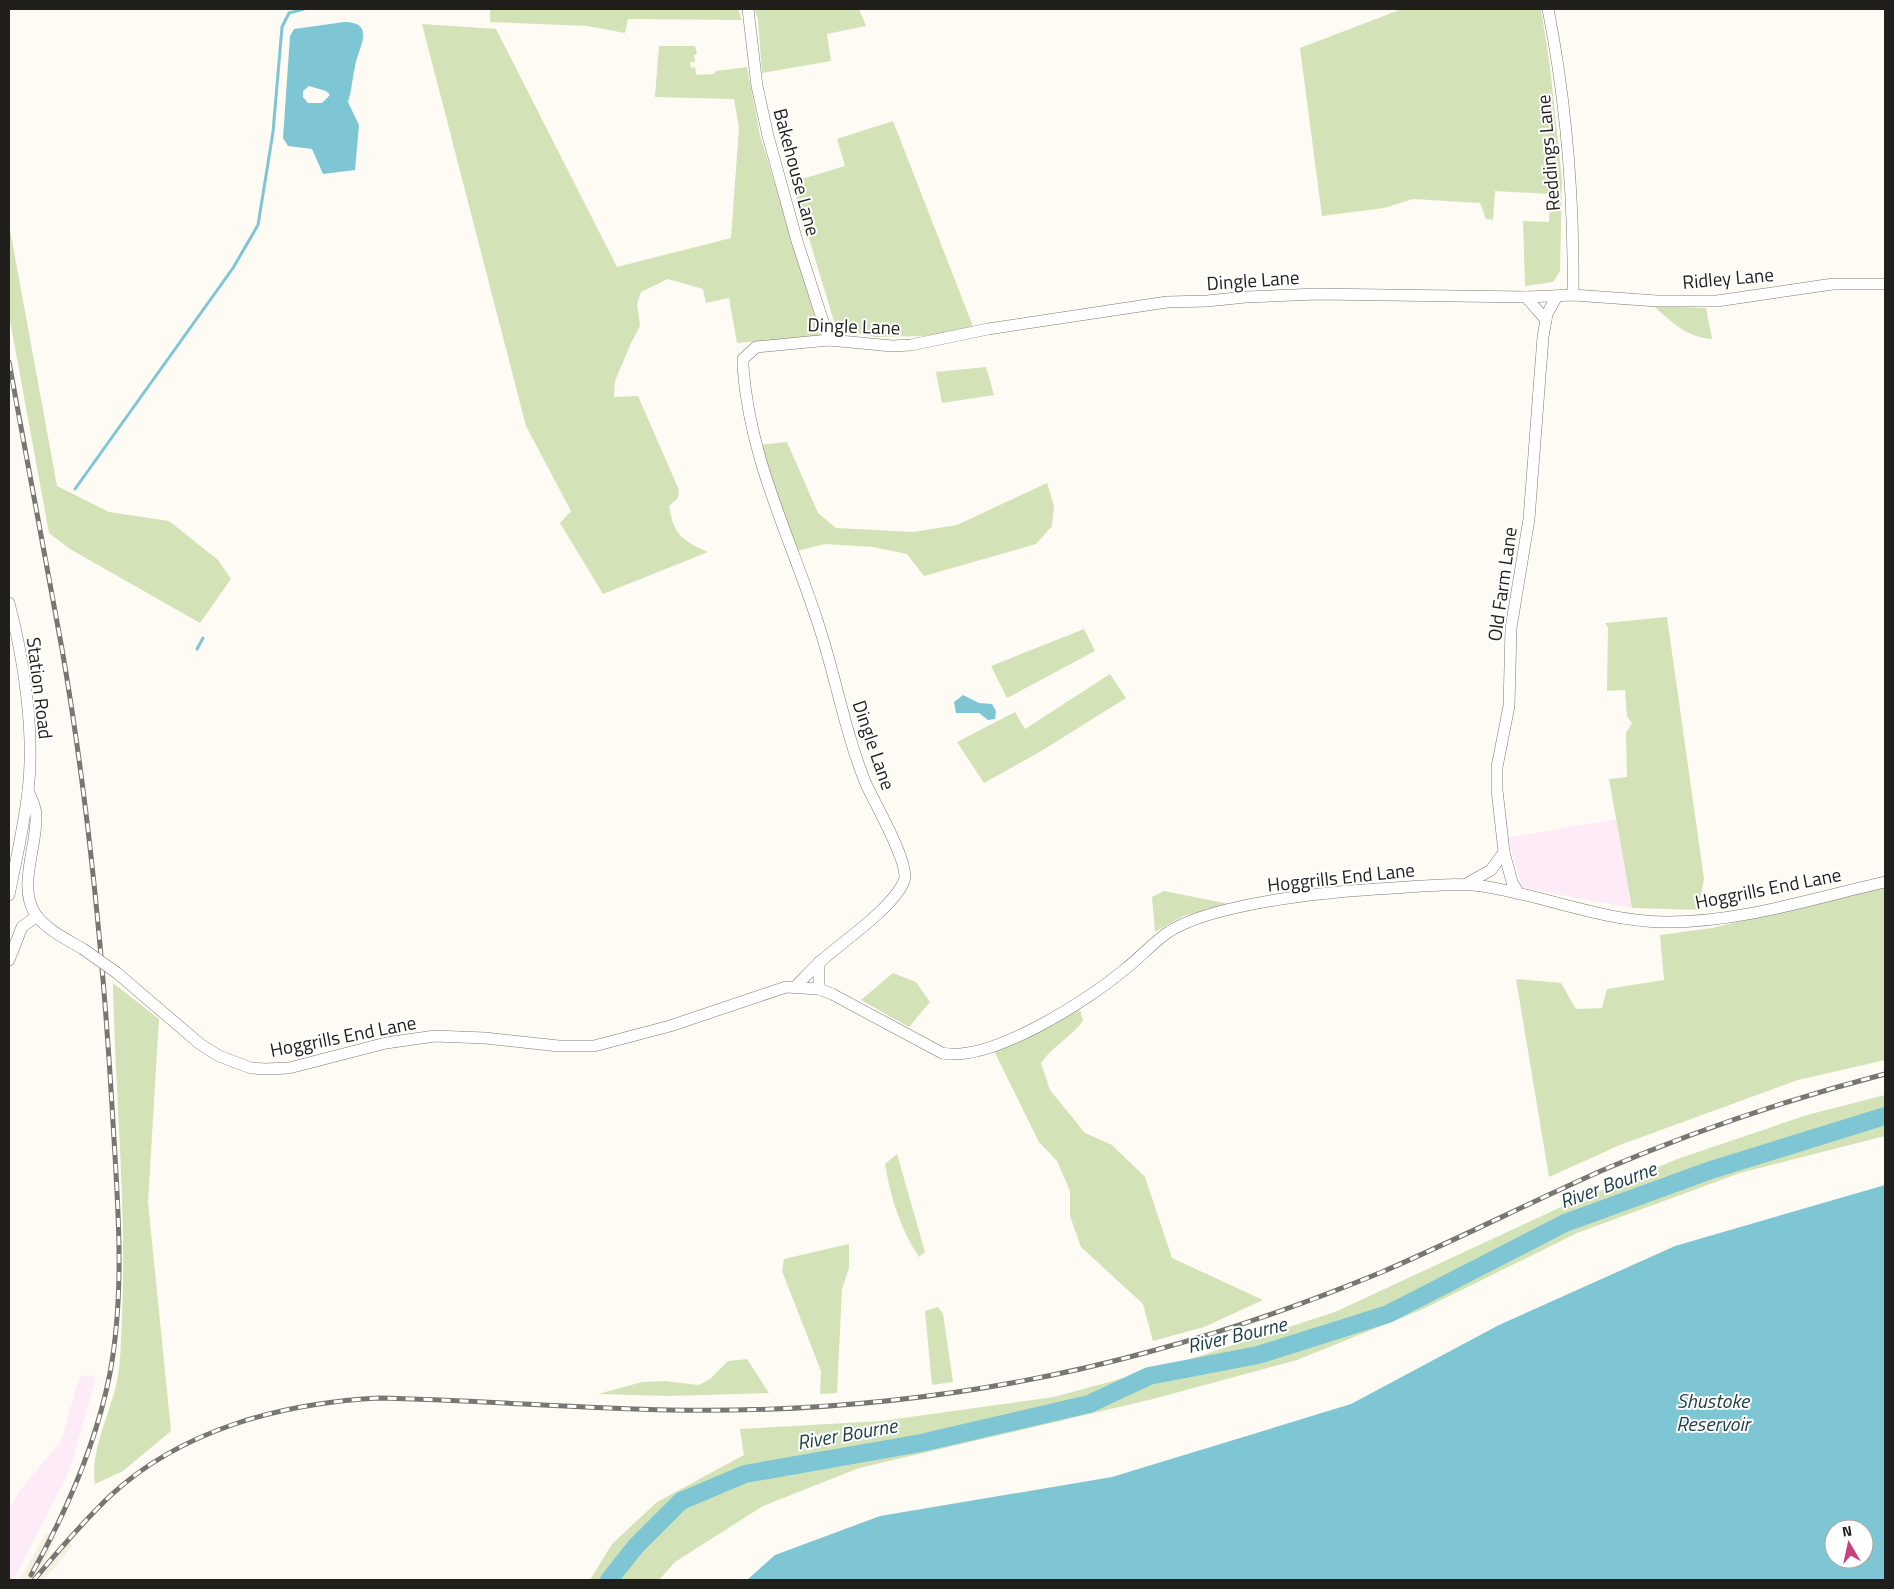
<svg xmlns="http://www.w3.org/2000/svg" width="1894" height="1589" font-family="'Titillium Web',sans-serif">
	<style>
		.built { fill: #f7efe0 }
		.industrial { fill: #fdecf8 }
		.green { fill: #d3e2b7 }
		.water { fill: #7fc6d5; fill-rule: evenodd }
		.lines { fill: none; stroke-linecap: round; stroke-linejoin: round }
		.stream { stroke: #7fc6d5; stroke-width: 3 }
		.river { stroke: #7fc6d5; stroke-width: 18 }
		.minor-casing { stroke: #7e7a73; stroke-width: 12 }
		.minor { stroke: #fff; stroke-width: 11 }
		.rail-casing { stroke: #777671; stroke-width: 5 }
		.rail { stroke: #fff; stroke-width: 3; stroke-dasharray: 9; stroke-linecap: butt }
		.minor-bridge-casing { stroke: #7e7a73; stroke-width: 12; stroke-linecap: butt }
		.minor-bridge { stroke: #fff; stroke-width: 11 }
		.labels { text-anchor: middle; stroke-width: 4; stroke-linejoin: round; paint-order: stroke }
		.street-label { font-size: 19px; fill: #201f1c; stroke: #fff }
		.water-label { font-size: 20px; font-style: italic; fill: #1c3e45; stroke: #fff }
	</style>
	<rect width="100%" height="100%" fill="#fefbf5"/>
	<path class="built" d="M 46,1533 L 56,1537 L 46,1561 L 64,1540 L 73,1545 L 44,1580 L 20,1580 Z"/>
	<g class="industrial">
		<path d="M 1616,819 L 1632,908 L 1522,888 L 1508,838 Z"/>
		<path d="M 80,1375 L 96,1377 L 69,1472 L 13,1580 L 9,1580 L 9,1509 L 20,1490 L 61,1441 Z"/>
	</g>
	<g class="green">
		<path d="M 490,9 L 738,9 L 742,20 L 628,19 L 625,33 L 587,26 L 490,22 Z"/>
		<path d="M 754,9 L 859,9 L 866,26 L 827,34 L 831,61 L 762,73 L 758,19 Z"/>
		<path d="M 1402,9 L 1541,9 L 1550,67 L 1562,180 L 1560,271 L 1553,282 L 1525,286 L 1523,221 L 1549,222 L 1550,194 L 1495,191 L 1493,220 L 1486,219 L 1480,203 L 1413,199 L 1384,208 L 1322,216 L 1300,48 Z"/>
		<path d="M 422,24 L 496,29 L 617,267 L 731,238 L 739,128 L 734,99 L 655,97 L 659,46 L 695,46 L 697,54 L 694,55 L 695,62 L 690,62 L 691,68 L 695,67 L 696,75 L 714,74 L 716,71 L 747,67 L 760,135 L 821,336 L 737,343 L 729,298 L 706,303 L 703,289 L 668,279 L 641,292 L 637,304 L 640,326 L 631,343 L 615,381 L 614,397 L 638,396 L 679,490 L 678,498 L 669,506 C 674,536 682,540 708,552 L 603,594 L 560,523 L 571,511 L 526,426 Z"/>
		<path d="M 893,121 L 974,329 L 924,336 L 875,337 L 836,328 L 792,182 L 845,166 L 837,139 Z"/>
		<path d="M 9,224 L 57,486 L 109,512 L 169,521 L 218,560 L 231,579 L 200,623 L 70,549 L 49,533 L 9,315 Z"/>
		<path d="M 1654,306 L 1706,308 L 1712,339 C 1687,337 1672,323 1654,306 Z"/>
		<path d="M 986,367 L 994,395 L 942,403 L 936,372 Z"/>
		<path d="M 787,442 L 818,513 L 836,528 L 913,532 L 957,525 L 1047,483 L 1054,506 L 1052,526 L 1036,544 L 924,576 L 907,554 L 873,547 L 825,544 L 797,551 L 774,490 L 760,445 Z"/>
		<path d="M 1667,617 L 1704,879 L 1699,905 L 1701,910 L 1632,908 L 1609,779 L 1627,777 L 1626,733 L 1632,723 L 1627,716 L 1625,690 L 1607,691 L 1608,627 L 1605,623 Z"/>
		<path d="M 1084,629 L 1095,651 L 1007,698 L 991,666 Z"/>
		<path d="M 1110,674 L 1126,698 L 1038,753 L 984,783 L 957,742 L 1015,712 L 1025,729 Z"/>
		<path d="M 1885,887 L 1885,1060 L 1798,1080 L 1620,1145 L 1549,1177 L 1516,979 L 1561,983 L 1576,1009 L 1602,1008 L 1607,989 L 1664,980 L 1660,935 L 1712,928 Z"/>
		<path d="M 1164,891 L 1229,904 L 1183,916 L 1155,932 L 1152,897 Z"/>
		<path d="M 893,973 L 916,982 L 930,1002 L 909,1027 L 861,1000 Z"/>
		<path d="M 113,983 L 159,1019 L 148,1202 L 171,1431 L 123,1471 L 95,1484 C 90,1450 110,1415 117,1381 C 121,1361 121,1338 122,1317 C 127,1206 115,1095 113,983 Z"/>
		<path d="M 1080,1010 L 1083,1021 C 1071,1037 1053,1046 1041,1063 L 1050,1090 L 1085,1133 L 1112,1145 L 1145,1177 L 1172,1258 L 1263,1300 L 1204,1327 L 1153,1341 L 1143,1304 L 1081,1247 L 1070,1216 L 1070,1191 L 1057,1161 L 1039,1142 L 994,1051 L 1013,1044 Z"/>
		<path d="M 1885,1095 L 1885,1136 L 1740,1173 L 1577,1233 L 1421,1310 L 1297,1360 L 1153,1399 L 859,1468 L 763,1506 L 675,1562 L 659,1580 L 590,1580 L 612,1544 L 657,1502 L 744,1455 L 740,1429 L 881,1421 L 1054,1397 L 1175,1364 L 1335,1312 L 1561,1207 L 1680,1158 L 1807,1115 Z"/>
		<path d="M 897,1154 L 925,1252 L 919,1257 C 901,1231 890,1196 885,1164 Z"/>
		<path d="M 849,1244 L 849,1268 L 842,1289 L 837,1393 L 820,1394 L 821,1371 L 782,1271 L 784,1259 Z"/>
		<path d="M 938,1307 L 943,1314 L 953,1382 L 932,1385 L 925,1311 Z"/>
		<path d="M 747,1359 L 769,1393 L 668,1396 L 598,1394 L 642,1382 L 665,1381 L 699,1385 L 710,1379 L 728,1361 Z"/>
	</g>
	<g class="water">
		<path d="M 344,22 C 377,22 358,49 355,67 C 352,79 352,90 348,102 L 359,125 L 355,170 L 323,174 L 312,149 L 288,146 L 283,138 L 290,36 L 294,29 ZM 309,86 L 326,91 L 330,95 L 322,103 L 308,103 L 303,97 L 303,91 Z"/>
		<path d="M 963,695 L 979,703 L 992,704 L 996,711 L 995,719 L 988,720 L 979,713 L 956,713 L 954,702 Z"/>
		<path d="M 1885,1185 L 1885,1580 L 747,1580 L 775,1555 L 880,1516 L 1112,1477 L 1351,1404 L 1499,1325 L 1675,1246 ZM 1834,1529 L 1864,1529 L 1864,1559 L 1834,1559 Z"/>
	</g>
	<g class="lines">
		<g class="stream">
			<path d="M 75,489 L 233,268 L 258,225 L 273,132 L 282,27 L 289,13 L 304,9"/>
			<path d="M 197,649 L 203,638"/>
		</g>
		<path class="river" d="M 609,1580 L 636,1546 L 681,1501 L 745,1474 L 921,1443 L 1089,1404 L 1149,1376 L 1258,1355 L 1388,1314 L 1565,1223 L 1711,1170 L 1885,1116"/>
		<g class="minor-casing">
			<g id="minor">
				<path d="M 748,9 L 757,86 L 768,136 L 797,241 L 829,340"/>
				<path d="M 1548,9 C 1566,100 1574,202 1573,295"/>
				<path d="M 1526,297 L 1546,320"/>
				<path d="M 9,603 C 24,659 35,733 28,791 C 24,826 16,861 9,895"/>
				<path d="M 28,791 C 32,800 36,807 36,817 C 37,847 17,888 36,915 C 47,930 68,940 83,949"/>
				<path d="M 1466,884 L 1491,870 L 1504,852"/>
				<path d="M 1519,894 L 1512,882 L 1504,852 L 1497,790 L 1497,767 L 1509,706 L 1511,628 L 1529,519 L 1543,337 L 1547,314 L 1557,296"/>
				<path d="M 9,960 L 22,927 L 37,916"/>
				<path d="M 117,973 L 200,1044 L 219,1056 L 251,1068 L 265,1069 L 289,1068 L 386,1043 L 435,1036 L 485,1038 L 559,1046 L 594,1046 L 670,1026 L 786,987 L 819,989 L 832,994 L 942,1053 C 990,1063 1087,1001 1124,970 C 1140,958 1153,942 1170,931 C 1188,920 1209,914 1230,909 C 1284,896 1338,891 1394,888 C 1425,886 1457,882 1488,887 C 1547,897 1604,921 1664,922 C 1739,923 1813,898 1885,882"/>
				<path d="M 796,986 C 804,978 812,969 820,962 C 842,942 894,907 904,881 C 911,865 874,802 866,784 C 844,730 835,672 816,617 C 788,532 750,459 743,367 L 743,359 L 756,347 L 829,340 L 892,346 L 911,345 L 988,329 L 1167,302 L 1207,301 L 1246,297 L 1317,294 L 1526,297 L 1573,295 L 1657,301 L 1717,301 L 1833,284 L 1885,284"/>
				<path d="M 819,989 L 819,962"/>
			</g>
		</g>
		<use href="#minor" class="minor"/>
		<g class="rail-casing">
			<g id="rail">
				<path d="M 9,362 C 26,458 45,553 62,649 C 88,800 103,954 112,1106 C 117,1194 126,1286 110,1373 C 96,1445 67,1511 31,1575"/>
				<path d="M 34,1580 C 58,1551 83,1522 110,1496 C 182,1429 283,1403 379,1398 C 476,1400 573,1408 670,1410 C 831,1413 996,1394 1152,1351 C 1230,1330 1307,1303 1382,1272 C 1456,1240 1529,1203 1603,1170 C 1694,1131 1789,1099 1885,1074"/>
			</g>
		</g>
		<use href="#rail" class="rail"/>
		<g class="minor-bridge-casing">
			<path id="minor-bridge" d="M 83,949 L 117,973"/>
		</g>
		<use href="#minor-bridge" class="minor-bridge"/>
	</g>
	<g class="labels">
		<g class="street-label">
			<text transform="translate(1548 153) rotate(-95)" y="7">Reddings Lane</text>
			<text transform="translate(797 172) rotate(75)" y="7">Bakehouse Lane</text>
			<text transform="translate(1728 278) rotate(-5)" y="7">Ridley Lane</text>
			<text transform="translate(1253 280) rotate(-4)" y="7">Dingle Lane</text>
			<text transform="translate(854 326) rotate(2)" y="7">Dingle Lane</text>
			<text transform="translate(1502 584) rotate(-82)" y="7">Old Farm Lane</text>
			<text transform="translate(40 688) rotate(83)" y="7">Station Road</text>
			<text transform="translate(874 745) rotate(71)" y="7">Dingle Lane</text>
			<text transform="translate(1341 877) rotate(-6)" y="7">Hoggrills End Lane</text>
			<text transform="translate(1768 888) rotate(-11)" y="7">Hoggrills End Lane</text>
			<text transform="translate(343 1036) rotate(-11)" y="7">Hoggrills End Lane</text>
		</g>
		<g class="water-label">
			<text transform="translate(1608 1185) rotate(-20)" y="7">River Bourne</text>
			<text transform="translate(1237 1335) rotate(-13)" y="7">River Bourne</text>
			<text x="1713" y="1408">Shustoke<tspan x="1713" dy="23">Reservoir</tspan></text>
			<text transform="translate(847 1434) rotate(-10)" y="7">River Bourne</text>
		</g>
	</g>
	<rect width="1894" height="1589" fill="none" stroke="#201f1c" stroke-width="20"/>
	<g transform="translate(1849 1544) rotate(351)"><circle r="24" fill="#ffffff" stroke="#a6a5a4"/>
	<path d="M0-4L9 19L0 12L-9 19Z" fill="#c74182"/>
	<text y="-8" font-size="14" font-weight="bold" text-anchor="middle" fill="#201f1c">N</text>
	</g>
</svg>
